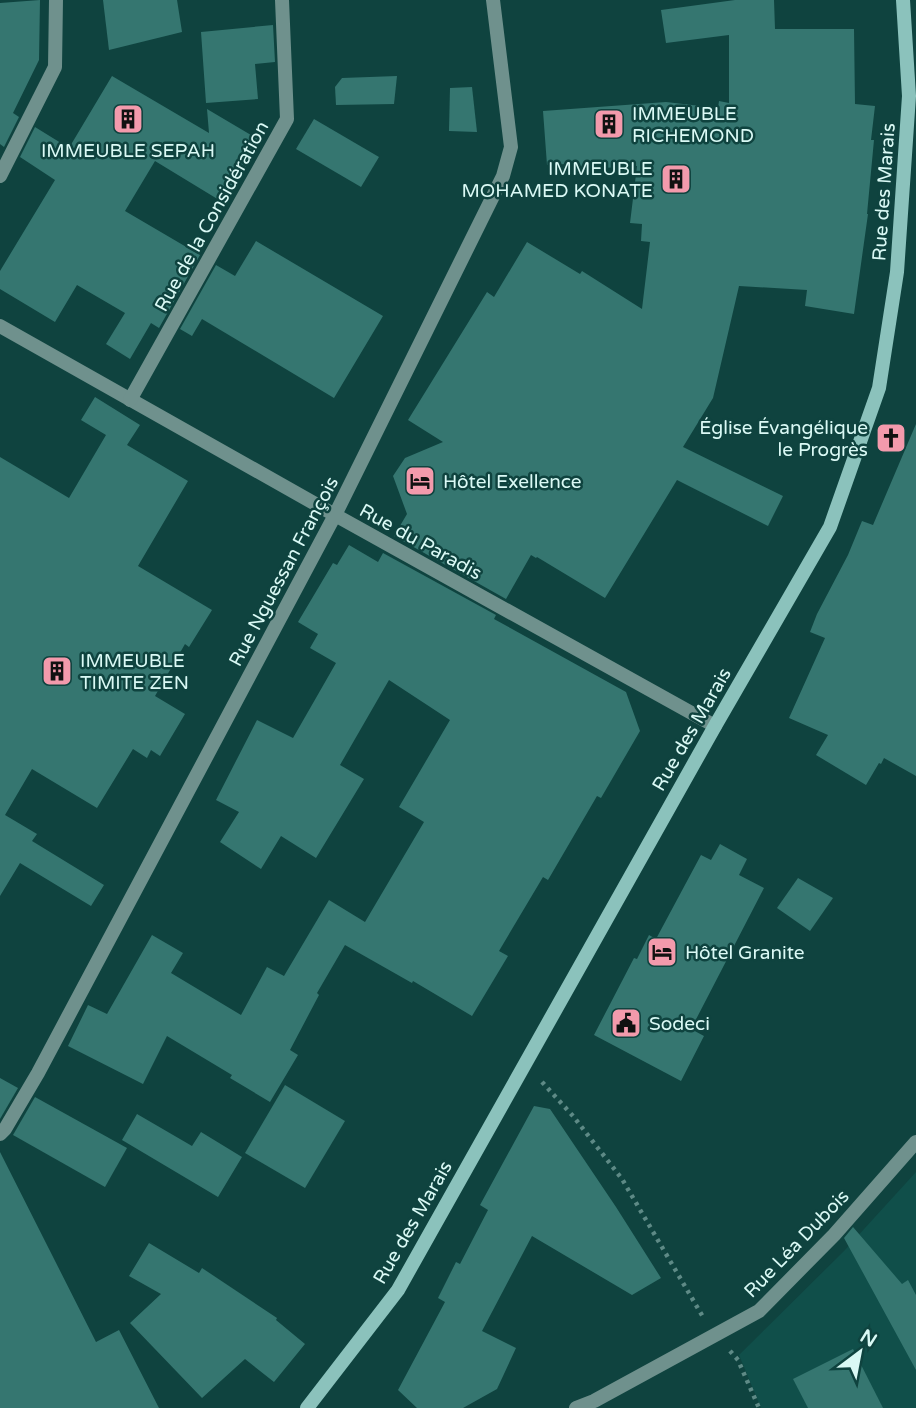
<svg xmlns="http://www.w3.org/2000/svg" width="916" height="1408" font-family="'Varela Round',sans-serif">
	<style>
		.built { fill: #104f4a }
		.building { fill: #357670 }
		.lines { fill: none; stroke-linecap: round; stroke-linejoin: round }
		.path { stroke: #5e8a86; stroke-width: 4.5; stroke-dasharray: 3.5 5; stroke-linecap: butt }
		.street { stroke: #6f918d; stroke-width: 14 }
		.secondary { stroke: #8bc2bc; stroke-width: 14 }
		.labels { text-anchor: middle; stroke-width: 5; stroke-linejoin: round; paint-order: stroke }
		.poi-label { font-size: 19px; fill: #daf9f5; stroke: #0f433f; text-anchor: start }
		.street-label { font-size: 19px; fill: #daf9f5; stroke: #0f433f }
	</style>
	<rect width="100%" height="100%" fill="#0f433f"/>
	<path class="built" d="M 916,1172 L 916,1408 L 761,1408 L 739,1355 L 844,1251 Z"/>
	<g class="building">
		<path d="M 40,0 L 39,60 L 13,113 L 19,117 L 4,147 L 0,144 L 0,3 Z"/>
		<path d="M 103,0 L 177,0 L 182,32 L 109,50 Z"/>
		<path d="M 735,0 L 774,0 L 775,29 L 854,29 L 855,104 L 875,106 L 871,140 L 874,140 L 867,214 L 868,214 L 854,314 L 805,306 L 807,290 L 739,286 L 713,398 L 683,447 L 783,496 L 768,526 L 677,480 L 605,598 L 537,557 L 536,558 L 531,555 L 506,599 L 394,536 L 407,514 L 393,476 L 405,458 L 443,442 L 408,420 L 487,292 L 494,297 L 527,242 L 580,274 L 582,271 L 642,309 L 650,242 L 641,241 L 642,224 L 630,223 L 637,166 L 568,170 L 567,164 L 547,165 L 543,111 L 666,102 L 718,108 L 719,101 L 729,103 L 729,35 L 666,43 L 661,10 Z"/>
		<path d="M 273,25 L 275,62 L 255,64 L 258,99 L 206,103 L 201,32 Z"/>
		<path d="M 112,76 L 209,133 L 207,109 L 261,141 L 224,203 L 155,161 L 125,211 L 200,255 L 159,328 L 151,323 L 130,359 L 106,344 L 125,313 L 77,285 L 55,322 L 0,289 L 0,271 L 55,180 L 20,157 L 35,127 L 69,148 Z"/>
		<path d="M 397,76 L 394,104 L 336,105 L 335,87 L 342,78 Z"/>
		<path d="M 472,87 L 477,132 L 449,131 L 450,88 Z"/>
		<path d="M 314,119 L 379,157 L 361,187 L 296,149 Z"/>
		<path d="M 256,241 L 383,316 L 334,398 L 202,319 L 192,336 L 180,329 L 216,265 L 235,276 Z"/>
		<path d="M 95,397 L 140,425 L 127,445 L 188,481 L 138,566 L 212,610 L 189,647 L 185,644 L 155,696 L 185,714 L 160,756 L 151,750 L 147,758 L 133,749 L 97,808 L 32,769 L 5,815 L 37,834 L 32,841 L 104,885 L 91,906 L 20,863 L 0,896 L 0,457 L 69,498 L 106,435 L 81,420 Z"/>
		<path d="M 916,424 L 916,776 L 884,758 L 881,764 L 879,763 L 866,785 L 816,755 L 828,735 L 789,718 L 825,638 L 810,632 L 817,614 L 848,555 L 862,521 L 873,525 Z"/>
		<path d="M 349,545 L 378,562 L 383,553 L 496,615 L 494,619 L 626,692 L 640,731 L 601,798 L 597,796 L 548,880 L 543,877 L 499,951 L 508,956 L 472,1016 L 413,981 L 412,983 L 345,945 L 317,993 L 319,995 L 290,1050 L 298,1055 L 270,1102 L 230,1078 L 232,1075 L 167,1036 L 143,1084 L 68,1046 L 88,1005 L 107,1014 L 152,935 L 183,953 L 171,973 L 241,1015 L 267,967 L 284,976 L 329,900 L 365,922 L 424,822 L 399,807 L 450,720 L 389,680 L 340,765 L 364,779 L 316,858 L 281,836 L 261,869 L 220,842 L 239,812 L 216,800 L 257,720 L 293,738 L 336,663 L 310,648 L 318,634 L 298,622 L 333,563 L 337,565 Z"/>
		<path d="M 720,844 L 747,859 L 739,875 L 764,888 L 691,1029 L 704,1036 L 681,1081 L 594,1035 L 634,958 L 637,959 L 649,935 L 656,939 L 701,855 L 711,860 Z"/>
		<path d="M 798,878 L 833,898 L 810,931 L 777,908 Z"/>
		<path d="M 0,1078 L 18,1088 L 0,1119 Z"/>
		<path d="M 285,1085 L 345,1121 L 305,1188 L 245,1153 Z"/>
		<path d="M 35,1097 L 127,1148 L 105,1187 L 13,1135 Z"/>
		<path d="M 534,1106 L 550,1109 L 616,1207 L 661,1278 L 632,1295 L 532,1236 L 482,1331 L 516,1348 L 497,1389 L 463,1408 L 417,1408 L 398,1390 L 445,1302 L 438,1298 L 456,1262 L 460,1264 L 488,1210 L 480,1205 Z"/>
		<path d="M 137,1114 L 192,1146 L 201,1132 L 242,1157 L 218,1197 L 122,1140 Z"/>
		<path d="M 0,1152 L 96,1342 L 119,1330 L 159,1408 L 0,1408 Z"/>
		<path d="M 853,1227 L 902,1284 L 908,1280 L 916,1295 L 916,1370 L 844,1238 Z"/>
		<path d="M 149,1243 L 199,1273 L 202,1268 L 277,1318 L 276,1320 L 305,1344 L 274,1382 L 245,1359 L 202,1398 L 130,1323 L 161,1294 L 129,1276 Z"/>
		<path d="M 853,1349 L 883,1408 L 808,1408 L 793,1379 Z"/>
	</g>
	<g class="lines">
		<g class="path">
			<path d="M 542,1082 L 573,1116 L 622,1179 L 703,1317"/>
			<path d="M 730,1351 L 738,1360 L 759,1408"/>
		</g>
		<g class="street">
			<path d="M 0,176 L 55,67 L 56,0"/>
			<path d="M 0,326 L 335,515 L 715,726"/>
			<path d="M 130,400 L 287,119 L 282,0"/>
			<path d="M 0,1134 L 5,1129 L 38,1073 L 335,515 L 503,176 L 511,147 L 493,0"/>
			<path d="M 576,1408 L 594,1401 L 759,1311 L 834,1235 L 916,1142"/>
		</g>
		<path class="secondary" d="M 307,1408 L 398,1290 L 715,726 L 830,527 L 879,388 L 897,272 L 909,96 L 903,0"/>
	</g>
	<defs>
		<g id="building-square" transform="scale(1.575)"><rect x="-9" y="-9" width="18" height="18" rx="4" fill="#f39aac" stroke="#0f433f"/><path d="M-4-6H4V6H1V3H-1V6H-4ZM-2.5-4.3h1.7v1.8h-1.7ZM.8-4.3h1.7v1.8H.8ZM-2.5-1h1.7V.8h-1.7ZM.8-1h1.7V.8H.8Z" fill="#111"/></g>
		<g id="church-square" transform="scale(1.575)"><rect x="-9" y="-9" width="18" height="18" rx="4" fill="#f39aac" stroke="#0f433f"/><path d="M-1.2-6h2.4v3.5h3.3v2.4h-3.3V6h-2.4V-.1h-3.3v-2.4h3.3Z" fill="#111"/></g>
		<g id="hotel-square" transform="scale(1.575)"><rect x="-9" y="-9" width="18" height="18" rx="4" fill="#f39aac" stroke="#0f433f"/><path d="M-6-4.5h1.5V1H6V5H4.5V3h-9V5H-6ZM-4 0a1.8 1.8 0 1 1 3.6 0ZM.5 0V-2.5h3Q6-2.5 6 0Z" fill="#111"/></g>
		<g id="civic-square" transform="scale(1.575)"><rect x="-9" y="-9" width="18" height="18" rx="4" fill="#f39aac" stroke="#0f433f"/><path d="M-.6-6.5H3V-4.5H.6V-3L4-1V1h2V6H-6V1h2V-1L-.6-3ZM-1.2 2.5V6h2.4V2.5Z" fill="#111"/></g>
	</defs>
	<g fill-rule="evenodd">
		<use href="#building-square" x="128" y="119"/>
		<use href="#building-square" x="609" y="124"/>
		<use href="#building-square" x="676" y="179"/>
		<use href="#church-square" x="891" y="438"/>
		<use href="#hotel-square" x="420" y="481"/>
		<use href="#building-square" x="57" y="671"/>
		<use href="#hotel-square" x="662" y="952"/>
		<use href="#civic-square" x="626" y="1023"/>
	</g>
	<g class="labels">
		<g class="poi-label">
			<text x="632" y="120">IMMEUBLE<tspan x="632" dy="22">RICHEMOND</tspan></text>
			<text x="128" y="157" text-anchor="middle">IMMEUBLE SEPAH</text>
			<text x="653" y="175" text-anchor="end">IMMEUBLE<tspan x="653" dy="22">MOHAMED KONATE</tspan></text>
			<text x="868" y="434" text-anchor="end">Église Évangélique<tspan x="868" dy="22">le Progrès</tspan></text>
			<text x="443" y="488">Hôtel Exellence</text>
			<text x="80" y="667">IMMEUBLE<tspan x="80" dy="22">TIMITE ZEN</tspan></text>
			<text x="685" y="959">Hôtel Granite</text>
			<text x="649" y="1030">Sodeci</text>
		</g>
		<g class="street-label">
			<text transform="translate(883 192) rotate(-86)" y="7">Rue des Marais</text>
			<text transform="translate(211 216) rotate(-61)" y="7">Rue de la Considération</text>
			<text transform="translate(421 541) rotate(29)" y="7">Rue du Paradis</text>
			<text transform="translate(283 571) rotate(-62)" y="7">Rue Nguessan François</text>
			<text transform="translate(691 729) rotate(-60)" y="7">Rue des Marais</text>
			<text transform="translate(412 1222) rotate(-60)" y="7">Rue des Marais</text>
			<text transform="translate(796 1243) rotate(-46)" y="7">Rue Léa Dubois</text>
		</g>
	</g>
	<g transform="translate(860 1352) rotate(32)" stroke="#0f433f" stroke-width="5" paint-order="stroke">
	<path d="M0-5L12 26L0 18L-12 26Z" fill="#daf9f5"/>
	<text y="-10" font-size="19" font-weight="bold" text-anchor="middle" fill="#daf9f5">N</text>
	</g>
</svg>
